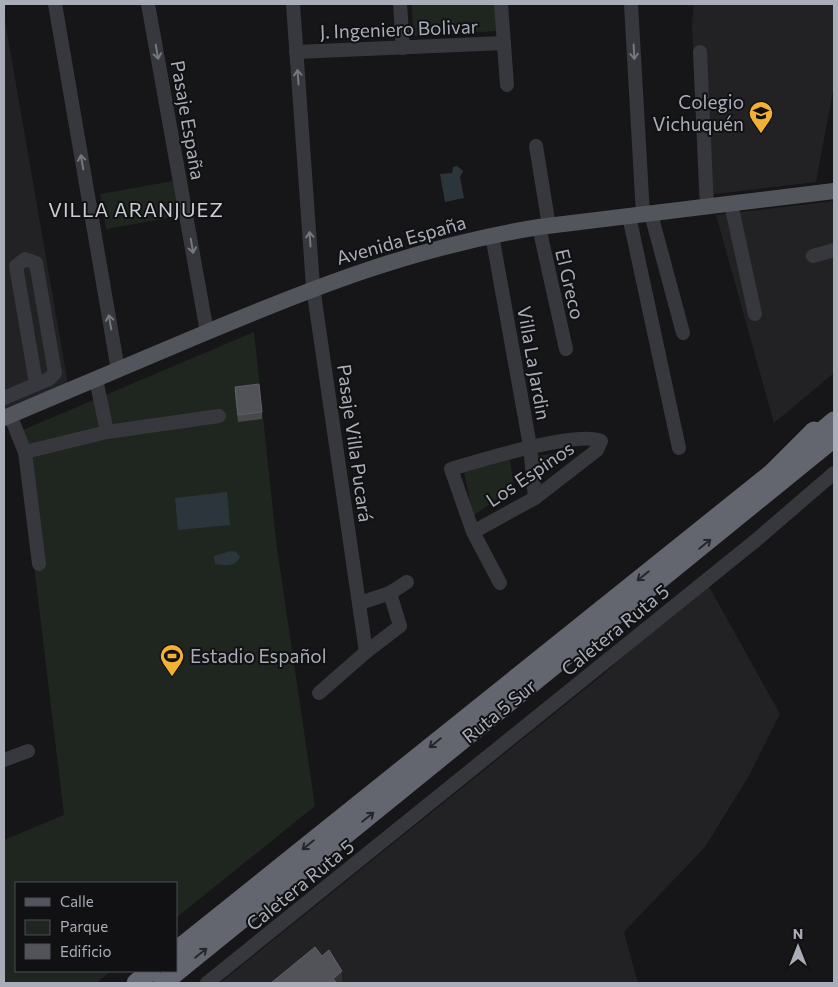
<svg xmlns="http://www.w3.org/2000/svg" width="838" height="987" font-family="Commissioner,sans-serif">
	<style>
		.built { fill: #222225 }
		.green { fill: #1e261f }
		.water { fill: #2c353c }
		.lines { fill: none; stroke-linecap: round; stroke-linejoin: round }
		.minor { stroke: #37383d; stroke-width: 14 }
		.major { stroke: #53555c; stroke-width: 16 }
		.highway { stroke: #63666e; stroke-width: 19 }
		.wall { fill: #47494d }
		.shaded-wall { fill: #2f3033 }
		.building { fill: #525359; stroke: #5f6168 }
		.oneway { stroke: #757881 }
		.oneway2 { stroke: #26262a }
		.labels { text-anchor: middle; stroke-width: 4; stroke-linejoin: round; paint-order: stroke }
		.street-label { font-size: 19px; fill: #a8adb8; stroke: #111113 }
		.poi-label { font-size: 19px; fill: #a8adb8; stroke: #111113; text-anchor: end }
		.neighbourhood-label { font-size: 20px; letter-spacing: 1px; fill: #c9ccd4; stroke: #111113 }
	</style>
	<rect width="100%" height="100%" fill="#161618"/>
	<g class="built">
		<path d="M 694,4 L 834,4 L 834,86 L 816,182 L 699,196 L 692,23 Z"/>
		<path d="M 4,15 L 68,384 L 4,410 Z"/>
		<path d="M 834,201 L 834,373 L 774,423 L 716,215 Z"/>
		<path d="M 707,583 L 780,714 L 750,774 L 705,847 L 624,932 L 638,983 L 220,983 L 601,676 Z"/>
	</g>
	<g class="green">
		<path d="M 412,4 L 495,4 L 497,31 L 413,36 Z"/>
		<path d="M 173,181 L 179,216 L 106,229 L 100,194 Z"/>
		<path d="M 254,332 L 277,548 L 315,806 L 176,918 L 176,883 L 16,883 L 16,971 L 111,971 L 96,983 L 4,983 L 4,840 L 64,815 L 18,432 Z"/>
		<path d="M 576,451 L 530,480 L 528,457 Z"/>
		<path d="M 510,460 L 514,487 L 473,516 L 464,472 Z"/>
	</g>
	<g class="water">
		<path d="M 457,166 L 463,171 L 460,177 L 464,198 L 445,202 L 440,174 L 452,173 L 453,167 Z"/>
		<path d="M 227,492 L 230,525 L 178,530 L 175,498 Z"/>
		<path d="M 231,551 L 236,552 L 240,557 C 235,568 225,565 215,564 L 214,556 Z"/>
	</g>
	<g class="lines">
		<g class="minor">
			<path d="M 55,4 L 118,370"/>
			<path d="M 148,4 L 207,332"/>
			<path d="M 293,4 L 313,287 L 366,652 L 400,626 L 390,593 L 360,603"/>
			<path d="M 400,4 L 403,48"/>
			<path d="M 501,4 L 507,85"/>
			<path d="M 631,4 L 643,215"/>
			<path d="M 296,52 L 504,43"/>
			<path d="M 700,52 L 707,207"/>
			<path d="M 536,146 L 549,226"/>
			<path d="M 731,204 L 755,314"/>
			<path d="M 651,214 L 683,333"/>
			<path d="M 629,216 L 679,448"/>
			<path d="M 539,227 L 566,349"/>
			<path d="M 492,235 L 530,446 L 535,498"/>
			<path d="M 813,256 L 834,250"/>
			<path d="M 96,379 L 107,432"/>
			<path d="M 4,398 L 49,379 L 55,373 L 36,263 L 25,259 L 16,266 L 36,383"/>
			<path d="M 10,415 L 25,452 L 107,432 L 219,416"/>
			<path d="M 25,452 L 39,564"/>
			<path d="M 473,532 L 535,498 L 597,450 L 601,441 C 577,430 479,461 451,469 L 473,532 L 500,583"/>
			<path d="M 390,593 L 407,582"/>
			<path d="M 319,693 L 366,652"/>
			<path d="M 4,760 L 28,751"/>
			<path d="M 207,983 L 755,541 L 834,473"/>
		</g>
		<path class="major" d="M 4,418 C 69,390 134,363 200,335 C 314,287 415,247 539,227 L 834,191"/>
		<g class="highway">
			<path d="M 808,443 L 834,421"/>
			<path d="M 774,471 L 814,431"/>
			<path d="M 176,951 L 772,473"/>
			<path d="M 136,983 L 151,971"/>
			<path d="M 163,983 L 834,438"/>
		</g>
	</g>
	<path class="wall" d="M 235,387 L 262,412 L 262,419 L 238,422 L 235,395 Z"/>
	<path class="shaded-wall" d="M 342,971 L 342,982 L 340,983 L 333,983 L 333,979 Z"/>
	<g class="building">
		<path d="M 259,384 L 262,412 L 238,415 L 235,387 Z"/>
		<path d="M 315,947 L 322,956 L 329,950 L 342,971 L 333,979 L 337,983 L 271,983 Z"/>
	</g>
	<defs><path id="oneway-shaft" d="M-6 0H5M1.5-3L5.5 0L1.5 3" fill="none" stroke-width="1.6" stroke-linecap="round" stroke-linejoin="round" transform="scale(1.25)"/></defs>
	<g class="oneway">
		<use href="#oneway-shaft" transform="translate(157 52) rotate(80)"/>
		<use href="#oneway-shaft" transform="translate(634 52) rotate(87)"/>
		<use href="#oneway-shaft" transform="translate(298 77) rotate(-94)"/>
		<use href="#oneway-shaft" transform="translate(82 162) rotate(-100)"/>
		<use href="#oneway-shaft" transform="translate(310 239) rotate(-94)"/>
		<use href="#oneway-shaft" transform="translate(192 246) rotate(80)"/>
		<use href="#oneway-shaft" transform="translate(110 322) rotate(-100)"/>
	</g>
	<g class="oneway2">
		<use href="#oneway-shaft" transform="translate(705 544) rotate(-39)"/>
		<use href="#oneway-shaft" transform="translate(643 576) rotate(141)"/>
		<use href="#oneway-shaft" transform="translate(435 743) rotate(141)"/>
		<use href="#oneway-shaft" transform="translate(368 817) rotate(-39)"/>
		<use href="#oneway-shaft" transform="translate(308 845) rotate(141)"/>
		<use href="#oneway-shaft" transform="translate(201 953) rotate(-39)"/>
	</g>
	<defs>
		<g id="school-pin" transform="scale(1.25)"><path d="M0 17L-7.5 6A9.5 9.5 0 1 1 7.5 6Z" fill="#f2b134" stroke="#111113"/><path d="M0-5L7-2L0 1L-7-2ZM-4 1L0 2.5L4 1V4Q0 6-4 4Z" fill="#111"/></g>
		<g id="stadium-pin" transform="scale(1.25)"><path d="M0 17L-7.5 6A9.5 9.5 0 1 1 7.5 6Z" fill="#f2b134" stroke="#111113"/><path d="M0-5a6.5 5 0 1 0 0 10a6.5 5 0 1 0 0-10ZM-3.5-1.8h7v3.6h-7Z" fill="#111"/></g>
	</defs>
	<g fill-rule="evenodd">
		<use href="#school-pin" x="761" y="113"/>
		<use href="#stadium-pin" x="172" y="656"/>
	</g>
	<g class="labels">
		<g class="street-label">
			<text transform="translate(399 29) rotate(-2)" y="7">J. Ingeniero Bolivar</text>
			<text transform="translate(188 120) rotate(80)" y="7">Pasaje España</text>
			<text transform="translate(401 240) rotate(-16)" y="7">Avenida España</text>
			<text transform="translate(570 284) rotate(77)" y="7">El Greco</text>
			<text transform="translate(534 363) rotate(80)" y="7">Villa La Jardin</text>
			<text transform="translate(355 443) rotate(82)" y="7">Pasaje Villa Pucará</text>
			<text transform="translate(530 474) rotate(-34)" y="7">Los Espinos</text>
			<text transform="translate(615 630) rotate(-39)" y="7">Caletera Ruta 5</text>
			<text transform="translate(499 711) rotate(-39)" y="7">Ruta 5 Sur</text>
			<text transform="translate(300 885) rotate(-39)" y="7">Caletera Ruta 5</text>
		</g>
		<g class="poi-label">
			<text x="744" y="109">Colegio<tspan x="744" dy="22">Vichuquén</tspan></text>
			<text x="190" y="663" text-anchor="start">Estadio Español</text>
		</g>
		<g class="neighbourhood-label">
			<text x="136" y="217">VILLA ARANJUEZ</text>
		</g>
	</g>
	<rect width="838" height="987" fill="none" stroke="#a8adb8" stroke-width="10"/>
	<rect x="15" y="882" width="162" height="90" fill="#111113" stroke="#4d4f55"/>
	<rect x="25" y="898" width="25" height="8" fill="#53555c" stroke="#4d4f55"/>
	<text x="60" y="907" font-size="15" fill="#a8adb8">Calle</text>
	<rect x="25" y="920" width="25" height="15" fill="#1e261f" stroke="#4d4f55"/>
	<text x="60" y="932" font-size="15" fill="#a8adb8">Parque</text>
	<rect x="25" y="944" width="25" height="15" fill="#525359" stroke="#4d4f55"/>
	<text x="60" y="957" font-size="15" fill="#a8adb8">Edificio</text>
	<g transform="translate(798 947)" stroke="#111113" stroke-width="4" paint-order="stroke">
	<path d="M0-4L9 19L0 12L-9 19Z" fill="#a8adb8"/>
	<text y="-8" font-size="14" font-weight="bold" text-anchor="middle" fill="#a8adb8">N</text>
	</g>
</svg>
